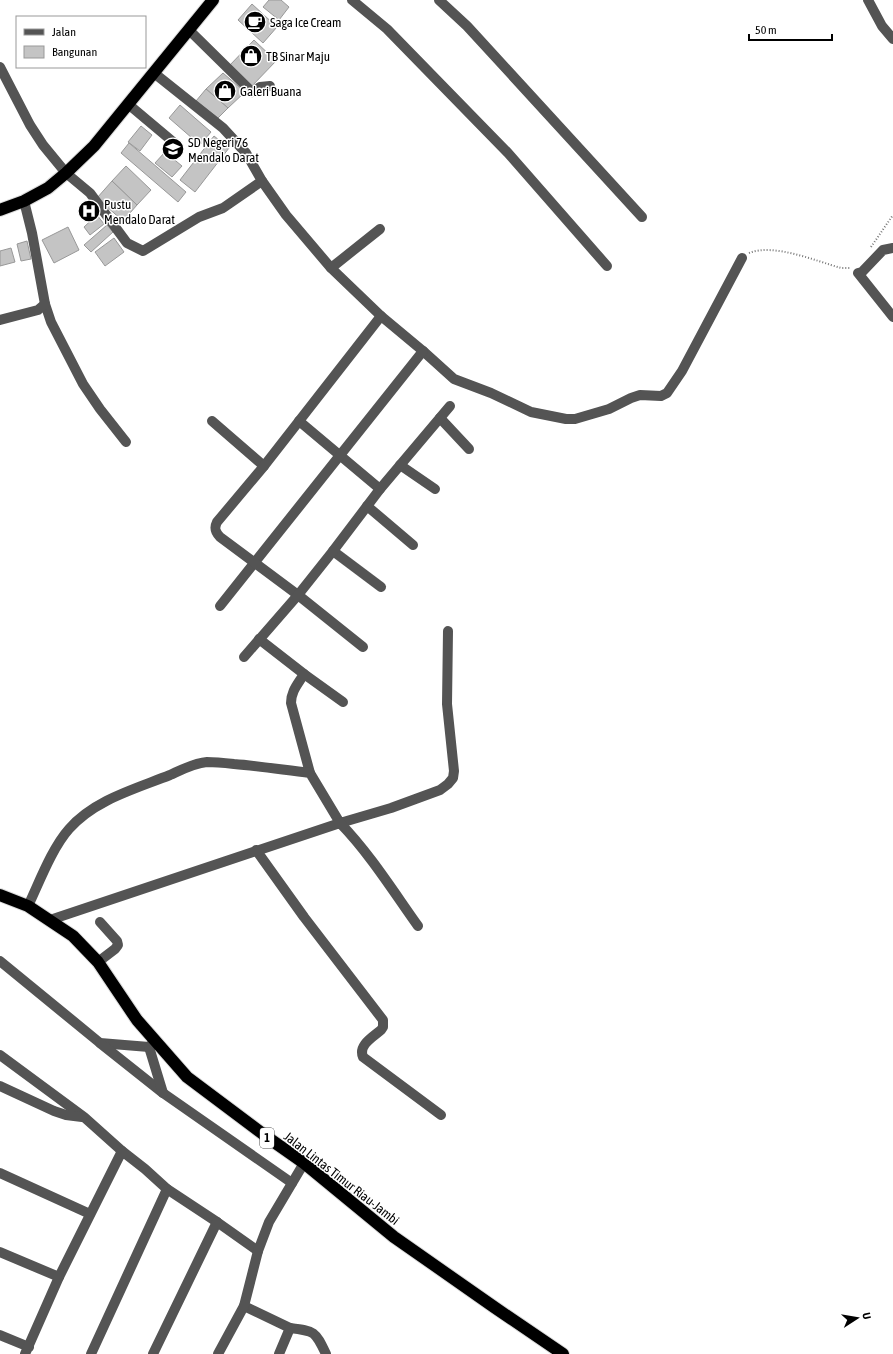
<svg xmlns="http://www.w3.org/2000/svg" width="893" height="1354" font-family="'Asap Condensed',sans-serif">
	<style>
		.building { fill: #c4c4c4; stroke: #989898 }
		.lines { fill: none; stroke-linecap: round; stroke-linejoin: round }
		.highway-casing { stroke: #dbdbdb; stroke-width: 14 }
		.path { stroke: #767676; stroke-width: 2; stroke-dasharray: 1 2; stroke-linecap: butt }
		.minor { stroke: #545454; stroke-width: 10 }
		.highway { stroke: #000; stroke-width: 12 }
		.labels { text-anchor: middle; stroke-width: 3; stroke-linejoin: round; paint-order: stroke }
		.shield { fill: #fff; stroke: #4c4c4c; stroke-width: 1 }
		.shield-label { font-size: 12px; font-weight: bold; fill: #000 }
		.poi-label { font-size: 13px; fill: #000; stroke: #fff; text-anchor: start }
		.street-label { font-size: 13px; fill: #000; stroke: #fff }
	</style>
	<rect width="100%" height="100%" fill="#fff"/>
	<g class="building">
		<path d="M 269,0 L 281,0 L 289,7 L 279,20 L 263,7 Z"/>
		<path d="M 252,4 L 277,27 L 263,43 L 238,20 Z"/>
		<path d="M 254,40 L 276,61 L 251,87 L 229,66 Z"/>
		<path d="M 223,73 L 245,92 L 228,108 L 206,89 Z"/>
		<path d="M 206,89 L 228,108 L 218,118 L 196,101 Z"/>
		<path d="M 180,105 L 211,132 L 200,145 L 169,118 Z"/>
		<path d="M 141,126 L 152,135 L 140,151 L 128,142 Z"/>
		<path d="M 214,136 L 229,148 L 195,192 L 180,180 Z"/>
		<path d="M 129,143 L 186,192 L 178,202 L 121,153 Z"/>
		<path d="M 165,152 L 182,166 L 172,177 L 155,163 Z"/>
		<path d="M 126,166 L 151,190 L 137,205 L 112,181 Z"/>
		<path d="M 112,181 L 137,205 L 123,221 L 97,198 Z"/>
		<path d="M 92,201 L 100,211 L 86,222 L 78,212 Z"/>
		<path d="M 97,215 L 104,224 L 90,235 L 84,227 Z"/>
		<path d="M 107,225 L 113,232 L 91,252 L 84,245 Z"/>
		<path d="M 68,227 L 79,250 L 54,263 L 42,240 Z"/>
		<path d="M 114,238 L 124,252 L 105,266 L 95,252 Z"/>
		<path d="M 27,241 L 31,259 L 21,261 L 17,244 Z"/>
		<path d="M 11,248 L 15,262 L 0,266 L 0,251 Z"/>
	</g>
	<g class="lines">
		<g class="highway-casing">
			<g id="highway">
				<path d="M 0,210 L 24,201 L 48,188 L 66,173 L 94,146 L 213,0"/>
				<path d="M 0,895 L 28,906 L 73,936 L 98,962 L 137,1020 L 187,1077 L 267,1137 L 304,1163 L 394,1237 L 494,1307 L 563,1354"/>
			</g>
		</g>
		<g class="path">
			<path d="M 871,247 L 893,215"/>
			<path d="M 749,253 C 774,243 816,261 841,268 L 850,268"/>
		</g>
		<g class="minor">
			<path d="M 352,0 L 387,29 L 508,153 L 607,266"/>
			<path d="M 439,0 L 467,26 L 642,217"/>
			<path d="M 868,0 L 882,26 L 893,39"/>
			<path d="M 189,30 L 252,92 L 260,87 L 270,86"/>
			<path d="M 0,67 L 30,125 L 43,145 L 66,173 L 90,193 L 127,243 L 143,251 L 199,217 L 223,208 L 262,181"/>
			<path d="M 154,73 L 223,128 L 246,153 L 262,181 L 286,215 L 331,268 L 381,316 L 423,351 L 454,379 L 491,393 L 531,412 L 566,419 L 575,419 L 609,409 L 631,398 L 640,395 L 661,396 L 667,393 L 682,371 L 742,258"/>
			<path d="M 128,104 L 178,146"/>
			<path d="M 24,201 L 32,233 L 45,304 L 51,322 L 83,384 L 100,409 L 126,442"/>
			<path d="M 893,248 L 883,250 L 862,272 L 858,273 L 893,317"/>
			<path d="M 331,268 L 380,229"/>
			<path d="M 0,320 L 38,310 L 45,304"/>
			<path d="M 440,418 L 469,449"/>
			<path d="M 212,421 L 264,466"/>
			<path d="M 299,421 L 380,489"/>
			<path d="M 400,465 L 435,489"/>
			<path d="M 367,506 L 413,545"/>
			<path d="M 333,551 L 381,587"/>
			<path d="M 220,606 L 423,351"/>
			<path d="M 259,639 L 304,674 C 298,684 291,691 291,703 L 310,773"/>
			<path d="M 363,647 L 298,595 L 220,537 C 215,532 214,528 217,522 L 264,466 L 381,316"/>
			<path d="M 244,657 L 298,595 L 333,551 L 380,489 L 450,406"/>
			<path d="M 304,674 L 343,702"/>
			<path d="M 256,850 L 304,917 L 383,1020 L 383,1027 L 381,1030 C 373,1037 358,1045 363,1057 L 441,1115"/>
			<path d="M 28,906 C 39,883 52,848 69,829 C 94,800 135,789 170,775 C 181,770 194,763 207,762 C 216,762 225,763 234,764 C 260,766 284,770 310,773 L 340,823 L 391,808 L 440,790 L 448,784 L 453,778 L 454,771 L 447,704 L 448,631"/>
			<path d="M 50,920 L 340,823 C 370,854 393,891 418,926"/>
			<path d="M 0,961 L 100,1043 L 149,1047 L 155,1041"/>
			<path d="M 98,962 L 115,949 L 118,945 L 117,941 L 100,922"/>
			<path d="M 100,1043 L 163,1093 L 292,1183"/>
			<path d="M 149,1047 L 163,1093"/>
			<path d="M 0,1055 L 84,1117 L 122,1151"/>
			<path d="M 0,1086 L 54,1111 L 66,1115 L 82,1117"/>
			<path d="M 0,1173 L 90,1214"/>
			<path d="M 0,1252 L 59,1277"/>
			<path d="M 244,1306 L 290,1328 L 279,1354"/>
			<path d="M 290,1328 C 315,1331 315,1331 326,1354"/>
			<path d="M 0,1335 L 29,1347"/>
			<path d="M 25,1354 L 59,1277 L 122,1151 L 145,1169 L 167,1189"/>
			<path d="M 91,1354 L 167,1189 L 217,1222"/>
			<path d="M 153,1354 L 217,1222 L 258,1251"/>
			<path d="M 218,1354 L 244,1306 L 258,1251 L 269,1222 L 304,1163"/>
		</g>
		<use href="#highway" class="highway"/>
	</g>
	<defs>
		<g id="cafe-disc" transform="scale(1.15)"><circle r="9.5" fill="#000" stroke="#fff"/><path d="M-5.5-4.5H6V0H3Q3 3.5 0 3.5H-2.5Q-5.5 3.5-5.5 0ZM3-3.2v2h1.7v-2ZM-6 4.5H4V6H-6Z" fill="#fff"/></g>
		<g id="shop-disc" transform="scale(1.15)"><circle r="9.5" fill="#000" stroke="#fff"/><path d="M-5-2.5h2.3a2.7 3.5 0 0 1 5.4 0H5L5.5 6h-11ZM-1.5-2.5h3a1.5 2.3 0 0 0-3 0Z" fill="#fff"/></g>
		<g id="school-disc" transform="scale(1.15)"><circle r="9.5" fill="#000" stroke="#fff"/><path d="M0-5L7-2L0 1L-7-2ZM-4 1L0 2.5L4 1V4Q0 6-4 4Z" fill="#fff"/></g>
		<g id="hospital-disc" transform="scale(1.15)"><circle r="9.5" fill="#000" stroke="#fff"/><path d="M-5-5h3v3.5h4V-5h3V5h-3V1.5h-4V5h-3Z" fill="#fff"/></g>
	</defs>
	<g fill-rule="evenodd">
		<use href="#cafe-disc" x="255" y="22"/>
		<use href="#shop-disc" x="251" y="56"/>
		<use href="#shop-disc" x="225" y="91"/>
		<use href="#school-disc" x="173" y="149"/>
		<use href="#hospital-disc" x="89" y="211"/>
	</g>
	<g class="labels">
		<rect class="shield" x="260" y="1128" width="14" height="20" rx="3"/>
		<g class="shield-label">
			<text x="267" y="1142">1</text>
		</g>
		<g class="poi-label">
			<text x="270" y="27">Saga Ice Cream</text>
			<text x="266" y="61">TB Sinar Maju</text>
			<text x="240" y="96">Galeri Buana</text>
			<text x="188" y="147">SD Negeri 76<tspan x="188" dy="15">Mendalo Darat</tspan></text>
			<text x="104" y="209">Pustu<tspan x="104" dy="15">Mendalo Darat</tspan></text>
		</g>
		<g class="street-label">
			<text transform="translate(342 1178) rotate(38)" y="5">Jalan Lintas Timur Riau-Jambi</text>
		</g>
	</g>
	<rect x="16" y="16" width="130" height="52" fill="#ffffff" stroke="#999999"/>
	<rect x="24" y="29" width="20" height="6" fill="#545454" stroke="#999999"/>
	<text x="52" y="36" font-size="12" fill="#000000">Jalan</text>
	<rect x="24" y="46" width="20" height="12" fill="#c4c4c4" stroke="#999999"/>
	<text x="52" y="56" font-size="12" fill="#000000">Bangunan</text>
	<g transform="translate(857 1318) rotate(78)" stroke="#ffffff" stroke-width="3" paint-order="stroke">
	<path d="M0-3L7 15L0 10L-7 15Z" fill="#000000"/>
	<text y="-6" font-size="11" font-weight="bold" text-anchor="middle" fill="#000000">U</text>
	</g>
	<path d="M749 34v6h83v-6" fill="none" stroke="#000000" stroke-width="2"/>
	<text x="755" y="34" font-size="12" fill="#000000" stroke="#ffffff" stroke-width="3" paint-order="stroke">50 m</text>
</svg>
